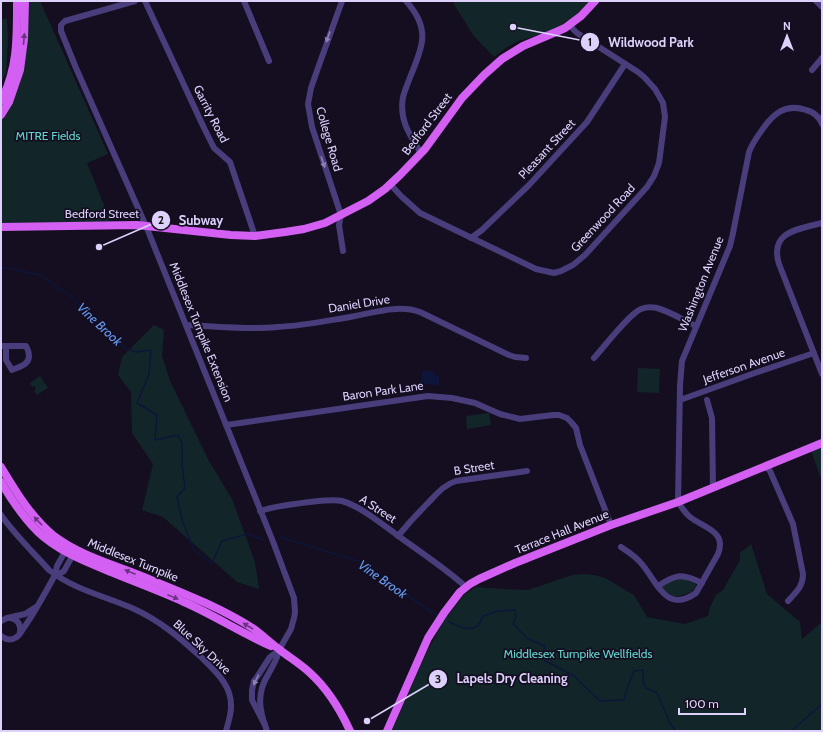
<svg xmlns="http://www.w3.org/2000/svg" width="823" height="732" font-family="Cabin,sans-serif">
	<style>
		.green { fill: #122629 }
		.water { fill: #0d163a }
		.lines { fill: none; stroke-linecap: round; stroke-linejoin: round }
		.stream { stroke: #0d163a; stroke-width: 1.5 }
		.minor { stroke: #4a3d7b; stroke-width: 6 }
		.major { stroke: #d460f3; stroke-width: 8 }
		.oneway { fill: #8c80b5 }
		.oneway2 { fill: #6a337f }
		.labels { text-anchor: middle; stroke-width: 3.5; stroke-linejoin: round; paint-order: stroke }
		.street-label { font-size: 12px; fill: #ddd1fc; stroke: #140e20 }
		.park-label { font-size: 12px; fill: #62d6cc; stroke: #140e20 }
		.water-label { font-size: 13px; font-style: italic; fill: #669bf4; stroke: #140e20 }
		.leader { fill: none; stroke: #ddd1fc; stroke-width: 1.5 }
		.callout-dot { fill: #ddd1fc; stroke: #140e20; stroke-width: 1.5 }
		.mark-label { font-size: 12px; text-anchor: middle; font-weight: bold; fill: #111 }
		.callout-label { font-size: 13px; text-anchor: middle; font-weight: bold; fill: #ddd1fc; stroke: #140e20; stroke-width: 3.5; stroke-linejoin: round; paint-order: stroke }
	</style>
	<rect width="100%" height="100%" fill="#140e20"/>
	<g class="green">
		<path d="M 25,1 L 40,1 L 108,154 L 87,163 L 112,225 L 1,227 L 1,115 Z"/>
		<path d="M 452,1 L 589,1 C 581,10 573,18 562,24 L 563,25 L 541,34 L 522,40 L 518,41 L 507,47 L 494,57 L 473,35 Z"/>
		<path d="M 7,18 L 8,40 L 6,73 L 1,82 L 1,20 Z"/>
		<path d="M 154,325 L 164,330 L 162,356 L 170,381 L 209,461 L 232,499 L 255,562 L 259,589 L 237,582 L 163,517 L 142,510 L 153,464 L 132,433 L 131,392 L 118,375 L 122,357 Z"/>
		<path d="M 638,368 L 660,369 L 659,393 L 637,392 Z"/>
		<path d="M 40,376 L 48,388 L 37,395 L 34,391 L 36,389 L 34,386 L 32,387 L 30,383 Z"/>
		<path d="M 489,413 L 491,425 L 467,429 L 466,416 Z"/>
		<path d="M 822,447 L 822,481 L 811,451 Z"/>
		<path d="M 751,544 L 767,594 L 800,622 L 802,639 L 822,622 L 822,731 L 392,731 L 425,656 L 447,615 L 448,616 L 465,594 L 476,587 L 503,589 L 528,590 L 572,575 L 583,574 L 594,575 L 605,578 L 634,595 L 647,617 L 685,624 L 708,616 L 710,607 L 716,595 L 723,590 L 740,560 L 740,553 Z"/>
		<path d="M 679,577 L 695,583 L 696,587 L 691,592 L 680,596 L 673,596 L 663,590 L 662,586 Z"/>
	</g>
	<path class="water" d="M 422,371 L 434,371 L 434,375 L 439,376 L 439,385 L 421,384 Z"/>
	<g class="lines">
		<g class="stream">
			<path d="M 1,268 L 9,268 L 40,275 L 69,295 L 126,349 L 136,352 L 151,350 L 149,374 L 137,403 L 157,415 L 155,440 L 178,435 L 182,443 L 182,465 L 185,488 L 177,497 L 182,520 L 194,550 L 212,563 L 222,541 L 247,534 L 264,540"/>
			<path d="M 280,537 L 361,562 L 395,588 L 437,615"/>
			<path d="M 449,622 C 458,625 470,633 478,625 C 480,623 482,619 483,616 L 498,611 L 515,610 L 516,616 L 513,624 L 528,639 L 545,646 L 542,659 L 574,676 L 600,701 L 624,700 L 627,689 L 634,671 L 643,670 L 643,681 L 646,688 L 657,693 L 670,723 L 676,731"/>
			<path d="M 791,731 L 797,726 L 822,704"/>
		</g>
		<g class="minor">
			<path d="M 135,1 L 65,21 L 61,25 L 61,31 L 76,68 L 146,226 L 272,539 L 294,598 L 295,612 L 294,618 L 291,629 L 279,650 L 270,657 L 257,677 L 254,681 L 252,690 L 252,700 L 254,704 L 265,725"/>
			<path d="M 145,1 L 204,128 L 214,148 L 230,162 L 255,236"/>
			<path d="M 244,1 L 269,61"/>
			<path d="M 342,1 L 318,68 L 311,88 L 308,104 L 312,127 L 341,215 L 339,225 L 343,251"/>
			<path d="M 406,1 C 415,11 424,26 422,41 C 420,58 408,79 403,97 C 399,120 409,134 421,153"/>
			<path d="M 816,1 L 822,7"/>
			<path d="M 812,70 L 822,58"/>
			<path d="M 390,184 L 401,196 L 420,213 L 536,269 L 554,273 L 561,271 L 573,265 L 585,255 L 647,187 L 654,176 L 659,163 L 665,117 L 663,103 L 655,89 L 644,77 L 638,72 L 577,33 L 569,25"/>
			<path d="M 822,223 C 798,229 769,232 779,264 L 822,374"/>
			<path d="M 471,238 L 482,230 L 529,185 L 587,122 L 625,64"/>
			<path d="M 186,325 C 216,326 247,330 277,327 C 302,326 326,321 350,317 C 372,313 398,304 420,312 L 509,355 L 515,357 L 526,358"/>
			<path d="M 1,346 L 26,346 C 28,350 29,351 29,356 C 29,365 19,367 12,370 L 6,360 L 6,346"/>
			<path d="M 594,358 C 604,347 629,314 641,309 C 646,307 652,307 657,308 C 671,312 683,320 696,326"/>
			<path d="M 680,400 L 752,374 L 814,353"/>
			<path d="M 707,400 L 712,418 L 713,488"/>
			<path d="M 226,425 L 428,396 L 452,398 L 475,403 L 500,414 L 520,419 L 553,415 L 559,415 L 567,418 L 571,422 L 576,428 L 580,445 L 611,525"/>
			<path d="M 765,466 L 770,471 L 793,524 L 803,574 C 803,587 796,592 788,601"/>
			<path d="M 260,511 C 279,505 299,503 318,501 C 326,501 334,499 342,501 C 360,506 382,524 397,535 C 420,552 445,568 466,587"/>
			<path d="M 1,515 C 15,535 33,552 49,570 C 73,589 104,596 132,608 C 159,620 179,637 201,657 C 215,671 232,685 231,707 C 231,715 228,723 226,731"/>
			<path d="M 398,536 C 407,525 416,515 426,505 C 436,495 443,485 456,481 L 527,471"/>
			<path d="M 621,547 C 627,551 635,556 640,562 C 657,580 665,615 696,593 L 718,554 C 727,531 704,528 690,517 C 685,513 682,508 678,502 L 680,385 L 682,361 L 730,246 L 733,233 L 749,152 C 752,144 757,137 762,130 C 773,114 785,103 806,110 C 814,112 819,116 822,124"/>
			<path d="M 55,575 L 61,573 L 64,571 L 74,553"/>
			<path d="M 658,586 C 676,574 682,573 702,583"/>
			<path d="M 10,618 C 18,619 21,625 20,632"/>
			<path d="M 1,621 L 7,618 L 25,614 L 36,607"/>
			<path d="M 1,636 C 5,639 10,641 15,638 C 19,636 21,632 23,629 C 35,612 45,593 55,575 L 57,566 L 67,548"/>
			<path d="M 267,731 C 259,710 256,693 269,673 C 273,665 278,658 279,650"/>
		</g>
		<g class="major">
			<path d="M 1,101 C 18,68 17,37 17,1"/>
			<path d="M 1,115 L 9,102 L 20,70 L 24,39 L 25,1"/>
			<path d="M 1,227 L 137,225 L 231,235 L 255,236 L 285,232 L 304,229 L 325,223 L 368,201 L 385,189 L 400,175 L 425,149 L 462,98 L 484,75 L 502,59 L 523,46 L 556,32 L 565,28 L 581,16 L 595,1"/>
			<path d="M 1,467 C 16,492 31,517 54,536 C 79,555 111,564 139,575 C 178,591 218,606 254,629 C 263,636 271,643 280,650 C 289,657 300,664 309,672 C 327,688 340,709 350,731"/>
			<path d="M 1,482 C 11,499 22,516 37,531 C 58,551 84,561 111,572 C 135,582 160,591 184,602 C 214,615 241,633 271,646"/>
			<path d="M 387,731 L 428,638 L 444,613 L 460,592 L 470,584 L 479,579 L 515,563 L 611,525 L 678,502 L 822,443"/>
		</g>
	</g>
	<defs><path id="oneway-solid" d="M-6-.8H1V-3.2L6.5 0L1 3.2V.8H-6Z"/></defs>
	<g class="oneway">
		<use href="#oneway-solid" transform="translate(328 37) rotate(110)"/>
		<use href="#oneway-solid" transform="translate(323 162) rotate(71)"/>
		<use href="#oneway-solid" transform="translate(256 680) rotate(116)"/>
	</g>
	<g class="oneway2">
		<use href="#oneway-solid" transform="translate(24 39) rotate(-85)"/>
		<use href="#oneway-solid" transform="translate(38 521) rotate(-134)"/>
		<use href="#oneway-solid" transform="translate(130 572) rotate(-158)"/>
		<use href="#oneway-solid" transform="translate(173 597) rotate(22)"/>
		<use href="#oneway-solid" transform="translate(248 626) rotate(-149)"/>
	</g>
	<g class="labels">
		<g class="street-label">
			<text transform="translate(211 114) rotate(63)" y="4">Garrity Road</text>
			<text transform="translate(427 124) rotate(-53)" y="4">Bedford Street</text>
			<text transform="translate(329 139) rotate(74)" y="4">College Road</text>
			<text transform="translate(547 149) rotate(-47)" y="4">Pleasant Street</text>
			<text x="102" y="218">Bedford Street</text>
			<text transform="translate(603 218) rotate(-47)" y="4">Greenwood Road</text>
			<text transform="translate(701 284) rotate(-68)" y="4">Washington Avenue</text>
			<text transform="translate(359 304) rotate(-9)" y="4">Daniel Drive</text>
			<text transform="translate(201 332) rotate(68)" y="4">Middlesex Turnpike Extension</text>
			<text transform="translate(744 366) rotate(-19)" y="4">Jefferson Avenue</text>
			<text transform="translate(383 391) rotate(-8)" y="4">Baron Park Lane</text>
			<text transform="translate(474 468) rotate(-9)" y="4">B Street</text>
			<text transform="translate(378 509) rotate(33)" y="4">A Street</text>
			<text transform="translate(562 532) rotate(-22)" y="4">Terrace Hall Avenue</text>
			<text transform="translate(133 560) rotate(22)" y="4">Middlesex Turnpike</text>
			<text transform="translate(202 647) rotate(43)" y="4">Blue Sky Drive</text>
		</g>
		<g class="park-label">
			<text x="48" y="140">MITRE Fields</text>
			<text x="578" y="658">Middlesex Turnpike Wellfields</text>
		</g>
		<g class="water-label">
			<text transform="translate(100 324) rotate(43)" y="5">Vine Brook</text>
			<text transform="translate(383 579) rotate(35)" y="5">Vine Brook</text>
		</g>
	</g>
	<path class="leader" d="M513 27L590 42M99 247L161 220M367 721L438 679"/>
	<g class="callout-dot">
		<circle cx="513" cy="27" r="4"/>
		<circle cx="99" cy="247" r="4"/>
		<circle cx="367" cy="721" r="4"/>
		<circle cx="590" cy="42" r="10"/>
		<circle cx="161" cy="220" r="10"/>
		<circle cx="438" cy="679" r="10"/>
	</g>
	<g class="mark-label">
		<text x="590" y="46">1</text>
		<text x="161" y="224">2</text>
		<text x="438" y="683">3</text>
	</g>
	<g class="callout-label">
		<text x="651" y="47">Wildwood Park</text>
		<text x="201" y="225">Subway</text>
		<text x="512" y="683">Lapels Dry Cleaning</text>
	</g>
	<rect width="823" height="732" fill="none" stroke="#ddd1fc" stroke-width="4"/>
	<g transform="translate(787 36)" stroke="#140e20" stroke-width="3" paint-order="stroke">
	<path d="M0-3L7 15L0 10L-7 15Z" fill="#ddd1fc"/>
	<text y="-6" font-size="11" font-weight="bold" text-anchor="middle" fill="#ddd1fc">N</text>
	</g>
	<path d="M679 708v6h66v-6" fill="none" stroke="#ddd1fc" stroke-width="2"/>
	<text x="685" y="708" font-size="12" fill="#ddd1fc" stroke="#140e20" stroke-width="3" paint-order="stroke">100 m</text>
</svg>
